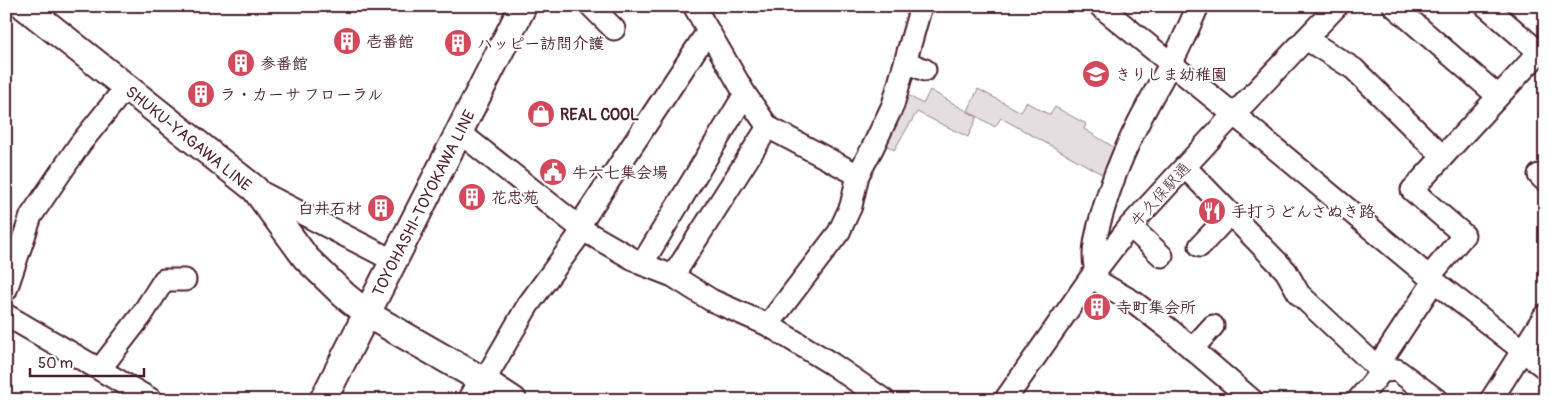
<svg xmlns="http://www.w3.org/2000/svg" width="1551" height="406" font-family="Pangolin,'Klee One',sans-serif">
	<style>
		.green { fill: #e5dee0; stroke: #987e86 }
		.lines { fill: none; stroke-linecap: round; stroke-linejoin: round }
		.minor-casing { stroke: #4a1f2b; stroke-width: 25 }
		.major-casing { stroke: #4a1f2b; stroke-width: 30 }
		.minor { stroke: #fff; stroke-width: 21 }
		.major { stroke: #fff; stroke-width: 26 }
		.labels { text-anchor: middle; stroke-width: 4; stroke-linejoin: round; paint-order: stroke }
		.poi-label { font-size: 16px; font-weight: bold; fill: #4a1f2b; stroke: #fff; text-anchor: start }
		.street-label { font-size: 16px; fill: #4a1f2b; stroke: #fff }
	</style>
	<rect width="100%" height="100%" fill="#fff"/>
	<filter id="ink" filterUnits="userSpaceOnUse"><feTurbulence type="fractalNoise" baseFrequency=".02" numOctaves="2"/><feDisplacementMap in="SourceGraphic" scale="10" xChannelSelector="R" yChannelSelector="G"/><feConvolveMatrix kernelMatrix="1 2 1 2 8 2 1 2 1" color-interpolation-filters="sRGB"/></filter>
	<g filter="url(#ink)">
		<g class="green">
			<path d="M 978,89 L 1021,112 L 1026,102 L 1050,115 L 1055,107 L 1086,124 L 1084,129 L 1120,151 L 1109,178 L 1001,118 L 995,127 L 968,111 Z"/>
			<path d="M 930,90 L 977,117 L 968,137 L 917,112 L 894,150 L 880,141 L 902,92 L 923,104 Z"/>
		</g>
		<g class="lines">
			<g class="minor-casing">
				<g id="minor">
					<path d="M 591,6 L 614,29"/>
					<path d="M 694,6 L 745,94 L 768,127 L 858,175"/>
					<path d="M 1100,6 L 1248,126 L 1434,281 L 1545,368"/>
					<path d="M 1198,6 C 1189,26 1181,46 1170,65 C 1143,112 1118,158 1103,211 C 1099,224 1094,241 1094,256 C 1094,264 1096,273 1099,282 L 1134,302 L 1169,329 L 1252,400"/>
					<path d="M 1394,6 L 1498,96"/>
					<path d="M 1486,6 L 1539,52"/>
					<path d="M 1306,39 L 1354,69 L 1442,156"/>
					<path d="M 906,62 L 925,70"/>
					<path d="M 459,132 L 583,230 L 642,264 L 673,276 L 711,300 L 768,325 L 832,364 L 884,400"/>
					<path d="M 1185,167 L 1286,271 L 1299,294 L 1379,369 L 1384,371 L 1397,370 L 1437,400"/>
					<path d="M 1539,175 L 1545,181"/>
					<path d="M 255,189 L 394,261"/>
					<path d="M 579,226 L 708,31"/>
					<path d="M 1130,226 L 1162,256"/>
					<path d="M 1200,246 L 1230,214"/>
					<path d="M 642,264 L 745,94"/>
					<path d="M 673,276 L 768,127"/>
					<path d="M 1429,277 L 1464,235 L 1412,190 L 1545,46"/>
					<path d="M 6,290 L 31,216 L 80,144 L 126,87"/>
					<path d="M 6,315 L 152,400"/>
					<path d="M 768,325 L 839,232 L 851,206 L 858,175 L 872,149 L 893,105 L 921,6"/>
					<path d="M 1192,349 L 1213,326"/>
					<path d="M 100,369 L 141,316 L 164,280 L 185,280"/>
					<path d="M 484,381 L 528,305 L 583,230"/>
					<path d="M 468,400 L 480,379"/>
					<path d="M 1005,400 L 1096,270 L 1130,226 L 1218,131 L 1337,6"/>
					<path d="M 1358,400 L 1378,376 L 1379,364 L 1434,281"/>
					<path d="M 1491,400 L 1545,315"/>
				</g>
			</g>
			<g class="major-casing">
				<g id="major">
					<path d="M 24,6 L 255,189 L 306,258 L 344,295 L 367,314 L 484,381 L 513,400"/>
					<path d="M 323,400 L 523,6"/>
				</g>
			</g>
			<use href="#minor" class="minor"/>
			<use href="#major" class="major"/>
		</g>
	</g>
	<defs>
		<g id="building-disc" transform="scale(1.4375)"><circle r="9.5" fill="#d1495b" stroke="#fff"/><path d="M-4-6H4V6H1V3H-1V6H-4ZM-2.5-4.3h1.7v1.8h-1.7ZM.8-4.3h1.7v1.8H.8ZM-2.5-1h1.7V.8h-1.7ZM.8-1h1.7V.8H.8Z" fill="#fff"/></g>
		<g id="school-disc" transform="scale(1.4375)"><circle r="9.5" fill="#d1495b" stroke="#fff"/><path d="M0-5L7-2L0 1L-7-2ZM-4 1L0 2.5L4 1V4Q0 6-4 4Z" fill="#fff"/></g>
		<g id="shop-disc" transform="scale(1.4375)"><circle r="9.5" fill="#d1495b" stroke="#fff"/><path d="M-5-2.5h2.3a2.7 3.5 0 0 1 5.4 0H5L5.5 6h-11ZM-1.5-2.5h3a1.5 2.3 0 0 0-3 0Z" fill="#fff"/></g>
		<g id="civic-disc" transform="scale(1.4375)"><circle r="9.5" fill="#d1495b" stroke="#fff"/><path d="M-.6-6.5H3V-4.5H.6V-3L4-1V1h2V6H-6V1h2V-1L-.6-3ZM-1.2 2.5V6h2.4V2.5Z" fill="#fff"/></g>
		<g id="restaurant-disc" transform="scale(1.4375)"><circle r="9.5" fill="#d1495b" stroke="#fff"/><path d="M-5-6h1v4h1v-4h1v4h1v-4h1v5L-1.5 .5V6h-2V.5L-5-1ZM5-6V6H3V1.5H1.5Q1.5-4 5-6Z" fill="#fff"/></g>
	</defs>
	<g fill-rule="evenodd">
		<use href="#building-disc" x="347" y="41"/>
		<use href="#building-disc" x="458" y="43"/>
		<use href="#building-disc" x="241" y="63"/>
		<use href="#school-disc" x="1096" y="74"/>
		<use href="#building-disc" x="201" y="94"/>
		<use href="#shop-disc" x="541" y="114"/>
		<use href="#civic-disc" x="553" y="172"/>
		<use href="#building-disc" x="472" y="197"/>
		<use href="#building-disc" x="381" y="208"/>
		<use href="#restaurant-disc" x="1212" y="211"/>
		<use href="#building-disc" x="1097" y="307"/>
	</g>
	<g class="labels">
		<g class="poi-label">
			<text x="366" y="47">壱番館</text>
			<text x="477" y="49">ハッピー訪問介護</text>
			<text x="260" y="69">参番館</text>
			<text x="1115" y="80">きりしま幼稚園</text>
			<text x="220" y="100">ラ・カーサ フローラル</text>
			<text x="560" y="120">REAL COOL</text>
			<text x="572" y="178">牛六七集会場</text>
			<text x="491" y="203">花忠苑</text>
			<text x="362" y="214" text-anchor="end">白井石材</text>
			<text x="1231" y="217">手打うどんさぬき路</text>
			<text x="1116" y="313">寺町集会所</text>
		</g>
		<g class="street-label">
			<text transform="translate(189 138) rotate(39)" y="6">SHUKU-YAGAWA LINE</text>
			<text transform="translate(1160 194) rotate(-48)" y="6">牛久保駅通</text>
			<text transform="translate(423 203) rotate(-63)" y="6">TOYOHASHI-TOYOKAWA LINE</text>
		</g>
	</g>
	<rect width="1551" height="406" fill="none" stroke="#fff" stroke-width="25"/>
	<rect x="12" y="12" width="1526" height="381" fill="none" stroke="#4a1f2b" stroke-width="2" filter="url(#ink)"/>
	<path d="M30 368v8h114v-8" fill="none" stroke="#4a1f2b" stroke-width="2.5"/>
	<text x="38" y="368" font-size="15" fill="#4a1f2b" stroke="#ffffff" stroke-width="4" paint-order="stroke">50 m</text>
</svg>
